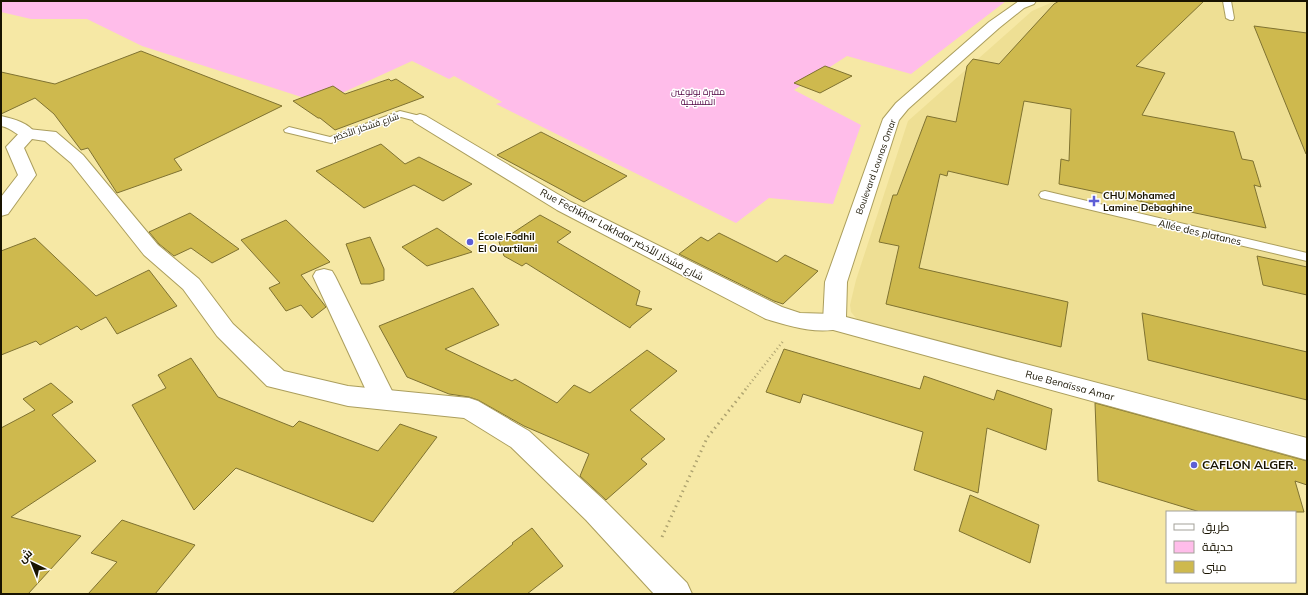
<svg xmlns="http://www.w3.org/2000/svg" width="1308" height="595" font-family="Mulish,Cairo,sans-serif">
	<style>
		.built { fill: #eedf94 }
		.green { fill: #ffbdea }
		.building { fill: #ceb94e; stroke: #7f7231 }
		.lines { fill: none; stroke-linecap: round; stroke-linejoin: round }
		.lane-casing { stroke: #ab9e5d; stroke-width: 2 }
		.street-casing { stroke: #ab9e5d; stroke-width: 2 }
		.secondary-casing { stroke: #ab9e5d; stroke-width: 2 }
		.path-far1 { stroke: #ada26f; stroke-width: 2.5; stroke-dasharray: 1 3; stroke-linecap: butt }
		.path { stroke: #ada26f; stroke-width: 3; stroke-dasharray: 1.5 4; stroke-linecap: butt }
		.lane { fill: #fff; fill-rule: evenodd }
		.street { fill: #fff; fill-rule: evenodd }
		.secondary { fill: #fff; fill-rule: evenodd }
		.poi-dot { fill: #5d5ed6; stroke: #fff; stroke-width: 1.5 }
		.labels { text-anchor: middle; stroke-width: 3; stroke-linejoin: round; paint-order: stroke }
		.far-park-label { font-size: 9px; fill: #500141; stroke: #fff }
		.far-street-label { font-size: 9px; fill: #181300; stroke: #fff }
		.poi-label { font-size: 10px; font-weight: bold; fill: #181300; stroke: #fff; text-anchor: start }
		.street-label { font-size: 10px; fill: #181300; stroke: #fff }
		.near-poi-label { font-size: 12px; font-weight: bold; fill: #181300; stroke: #fff; text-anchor: start }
	</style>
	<rect width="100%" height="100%" fill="#f6e8a5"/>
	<path class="built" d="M 1055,1 L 1307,1 L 1307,436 L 862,322 L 856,318 L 851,312 L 850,305 L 856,280 L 908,121 L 1032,11 Z"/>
	<path class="green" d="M 1,1 L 1006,1 L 911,74 L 847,56 L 794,90 L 861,125 L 833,204 L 769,198 L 736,223 L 496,104 L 502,102 L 454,76 L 449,79 L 412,61 L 320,103 L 142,46 L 87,19 L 31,19 L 1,12 Z"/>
	<g class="building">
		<path d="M 1059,1 L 1204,1 L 1136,66 L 1165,73 L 1142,115 L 1234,132 L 1242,159 L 1253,161 L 1261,187 L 1254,185 L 1266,228 L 1059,184 L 1061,159 L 1069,161 L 1071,109 L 1024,101 L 1008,185 L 948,171 L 947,176 L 940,174 L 919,268 L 1068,302 L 1061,347 L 886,304 L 899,246 L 879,242 L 893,195 L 897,195 L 927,116 L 956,122 L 967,66 L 973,59 L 999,64 L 1054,4 Z"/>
		<path d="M 1254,26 L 1307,33 L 1307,153 L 1306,154 Z"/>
		<path d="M 141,51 L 282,106 L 174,159 L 182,170 L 117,193 L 88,148 L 81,150 L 54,114 L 35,98 L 1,114 L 1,72 L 55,84 Z"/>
		<path d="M 825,66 L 852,76 L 820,93 L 794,83 Z"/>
		<path d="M 389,79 L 391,81 L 396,79 L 424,97 L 335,130 L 320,118 L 318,118 L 293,101 L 333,86 L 345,94 Z"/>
		<path d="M 541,132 L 627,176 L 584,202 L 497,155 Z"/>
		<path d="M 381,144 L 405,164 L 419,157 L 472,184 L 443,201 L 414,185 L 364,208 L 316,171 Z"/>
		<path d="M 190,213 L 239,249 L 212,263 L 191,248 L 174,256 L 159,244 L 149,232 Z"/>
		<path d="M 540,215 L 571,232 L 557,242 L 640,291 L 636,305 L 652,309 L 631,326 L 630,328 L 526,263 L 522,266 L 504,256 L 499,242 Z"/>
		<path d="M 286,220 L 330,262 L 301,275 L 326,307 L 312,318 L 301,305 L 286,311 L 269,288 L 280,283 L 241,240 Z"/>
		<path d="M 437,228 L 472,252 L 427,266 L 402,247 Z"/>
		<path d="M 719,233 L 777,262 L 785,255 L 818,271 L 783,304 L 774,301 L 679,254 L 701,237 L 708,241 Z"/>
		<path d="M 370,237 L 384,269 L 384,280 L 370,284 L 361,284 L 346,244 Z"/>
		<path d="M 35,238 L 96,296 L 149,270 L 177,306 L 117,334 L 106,317 L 81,330 L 77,326 L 40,345 L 36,341 L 1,355 L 1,251 Z"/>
		<path d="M 1257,256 L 1307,267 L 1307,295 L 1263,285 Z"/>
		<path d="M 473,288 L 499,325 L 445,349 L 512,381 L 515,379 L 557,403 L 574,385 L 590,393 L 647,350 L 677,371 L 630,410 L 665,439 L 641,459 L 647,464 L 606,500 L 580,476 L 589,454 L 524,426 L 478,400 L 469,397 L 449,394 L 407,377 L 379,326 Z"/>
		<path d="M 1142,313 L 1307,352 L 1307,400 L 1148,360 Z"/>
		<path d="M 784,349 L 920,389 L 924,376 L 994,400 L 997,390 L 1052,409 L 1046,450 L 987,428 L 978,493 L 914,470 L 923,432 L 803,394 L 800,403 L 766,392 Z"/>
		<path d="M 191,358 L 218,397 L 293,427 L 299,421 L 378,451 L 400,424 L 437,437 L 373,522 L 236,468 L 194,510 L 132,405 L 166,388 L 158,375 Z"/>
		<path d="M 51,383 L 73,402 L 52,415 L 96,461 L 11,517 L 81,536 L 28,594 L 1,594 L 1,428 L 35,410 L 23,399 Z"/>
		<path d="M 1095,403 L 1307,461 L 1307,485 L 1295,481 L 1304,512 L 1200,512 L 1098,481 Z"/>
		<path d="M 970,495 L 1039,525 L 1030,563 L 959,531 Z"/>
		<path d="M 122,520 L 195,545 L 155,594 L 88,594 L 117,562 L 91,553 Z"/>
		<path d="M 532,528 L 563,566 L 527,594 L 452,594 L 513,544 L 512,543 Z"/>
	</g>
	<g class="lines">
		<g class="lane-casing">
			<g id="lane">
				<path d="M 1223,1 L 1231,1 L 1234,18 L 1233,20 L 1230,20 L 1226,18 Z"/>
				<path d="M 400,111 L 424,117 L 425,119 L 420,122 L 401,117 L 331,143 L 285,132 L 284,130 L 289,127 L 330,137 Z"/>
				<path d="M 1045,191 L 1307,253 L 1307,261 L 1041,198 L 1039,195 L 1041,192 Z"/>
			</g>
		</g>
		<g class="street-casing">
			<g id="street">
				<path d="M 420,114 L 426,116 L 571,202 L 782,307 L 800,313 L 834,314 L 842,316 L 845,322 L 842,328 C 817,335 790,326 766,319 L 557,210 L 414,122 L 412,119 L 414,116 Z"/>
				<path d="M 1,116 C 14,119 29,123 36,134 L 34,138 C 20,141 14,128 1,126 Z"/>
				<path d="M 324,269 L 332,271 L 335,276 L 396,399 L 392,406 L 383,409 L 374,406 L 370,399 L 313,276 L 316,271 Z"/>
			</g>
		</g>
		<g class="secondary-casing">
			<g id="secondary">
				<path d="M 1019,1 L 1036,1 L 1034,4 L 1024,8 L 999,28 L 908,109 L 899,120 L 847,282 L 846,317 L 1307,438 L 1307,460 L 826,328 L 823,322 L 825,282 L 883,119 L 896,103 L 989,22 Z"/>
				<path d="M 28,129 L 56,132 L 83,155 L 158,245 L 199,279 L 233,324 L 284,371 L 348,386 L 469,398 L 478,401 L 529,431 L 606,502 L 687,583 L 692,594 L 654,594 L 586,520 L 511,447 L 464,418 L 348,406 L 267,386 L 217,336 L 183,289 L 144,255 L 71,163 L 45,141 L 32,139 L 24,148 L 36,175 L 8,214 L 1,216 L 1,197 L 18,175 L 6,147 L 22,130 Z"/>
			</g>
		</g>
		<path class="path-far1" d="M 745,390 L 784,340"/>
		<path class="path" d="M 662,537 L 707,438 L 746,389"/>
		<use href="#lane" class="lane"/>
		<use href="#street" class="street"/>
		<use href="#secondary" class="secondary"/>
	</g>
	<g class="poi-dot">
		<path d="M1092 195h4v4h4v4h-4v4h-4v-4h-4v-4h4z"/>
		<circle cx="470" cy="242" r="4"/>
		<circle cx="1194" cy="465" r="4"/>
	</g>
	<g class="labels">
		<g class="far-park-label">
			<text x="698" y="95">مقبرة بولوغين<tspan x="698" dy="10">المسيحية</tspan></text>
		</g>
		<g class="far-street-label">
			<text transform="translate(366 127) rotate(-19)" y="3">شارع فشخار الأخضر</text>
			<text transform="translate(876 167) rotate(-70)" y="3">Boulevard Lounas Omar</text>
		</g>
		<g class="poi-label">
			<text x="1103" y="199">CHU Mohamed<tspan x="1103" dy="12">Lamine Debaghine</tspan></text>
			<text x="478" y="240">École Fodhil<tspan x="478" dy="12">El Ouartilani</tspan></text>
		</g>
		<g class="street-label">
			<text transform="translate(1200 232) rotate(13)" y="4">Allée des platanes</text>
			<text transform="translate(622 234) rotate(28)" y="4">Rue Fechkhar Lakhdar شارع فشخار الأخضر</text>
			<text transform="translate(1070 385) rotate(15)" y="4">Rue Benaïssa Amar</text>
		</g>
		<g class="near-poi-label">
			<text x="1202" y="469">CAFLON ALGER.</text>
		</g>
	</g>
	<rect width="1308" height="595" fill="none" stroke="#181300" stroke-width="4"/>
	<rect x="1166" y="511" width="130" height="72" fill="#ffffff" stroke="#a3a199"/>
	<rect x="1174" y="524" width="20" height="6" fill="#ffffff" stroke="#a3a199"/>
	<text x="1202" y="531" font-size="12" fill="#181300">طريق</text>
	<rect x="1174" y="541" width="20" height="12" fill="#ffbdea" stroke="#a3a199"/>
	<text x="1202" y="551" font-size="12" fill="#181300">حديقة</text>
	<rect x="1174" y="561" width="20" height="12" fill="#ceb94e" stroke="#a3a199"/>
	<text x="1202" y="571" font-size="12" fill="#181300">مبنى</text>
	<g transform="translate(32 563) rotate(317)" stroke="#ffffff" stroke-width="3" paint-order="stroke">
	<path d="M0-3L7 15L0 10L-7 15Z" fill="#181300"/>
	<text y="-6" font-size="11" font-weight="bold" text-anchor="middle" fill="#181300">ش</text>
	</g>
</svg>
